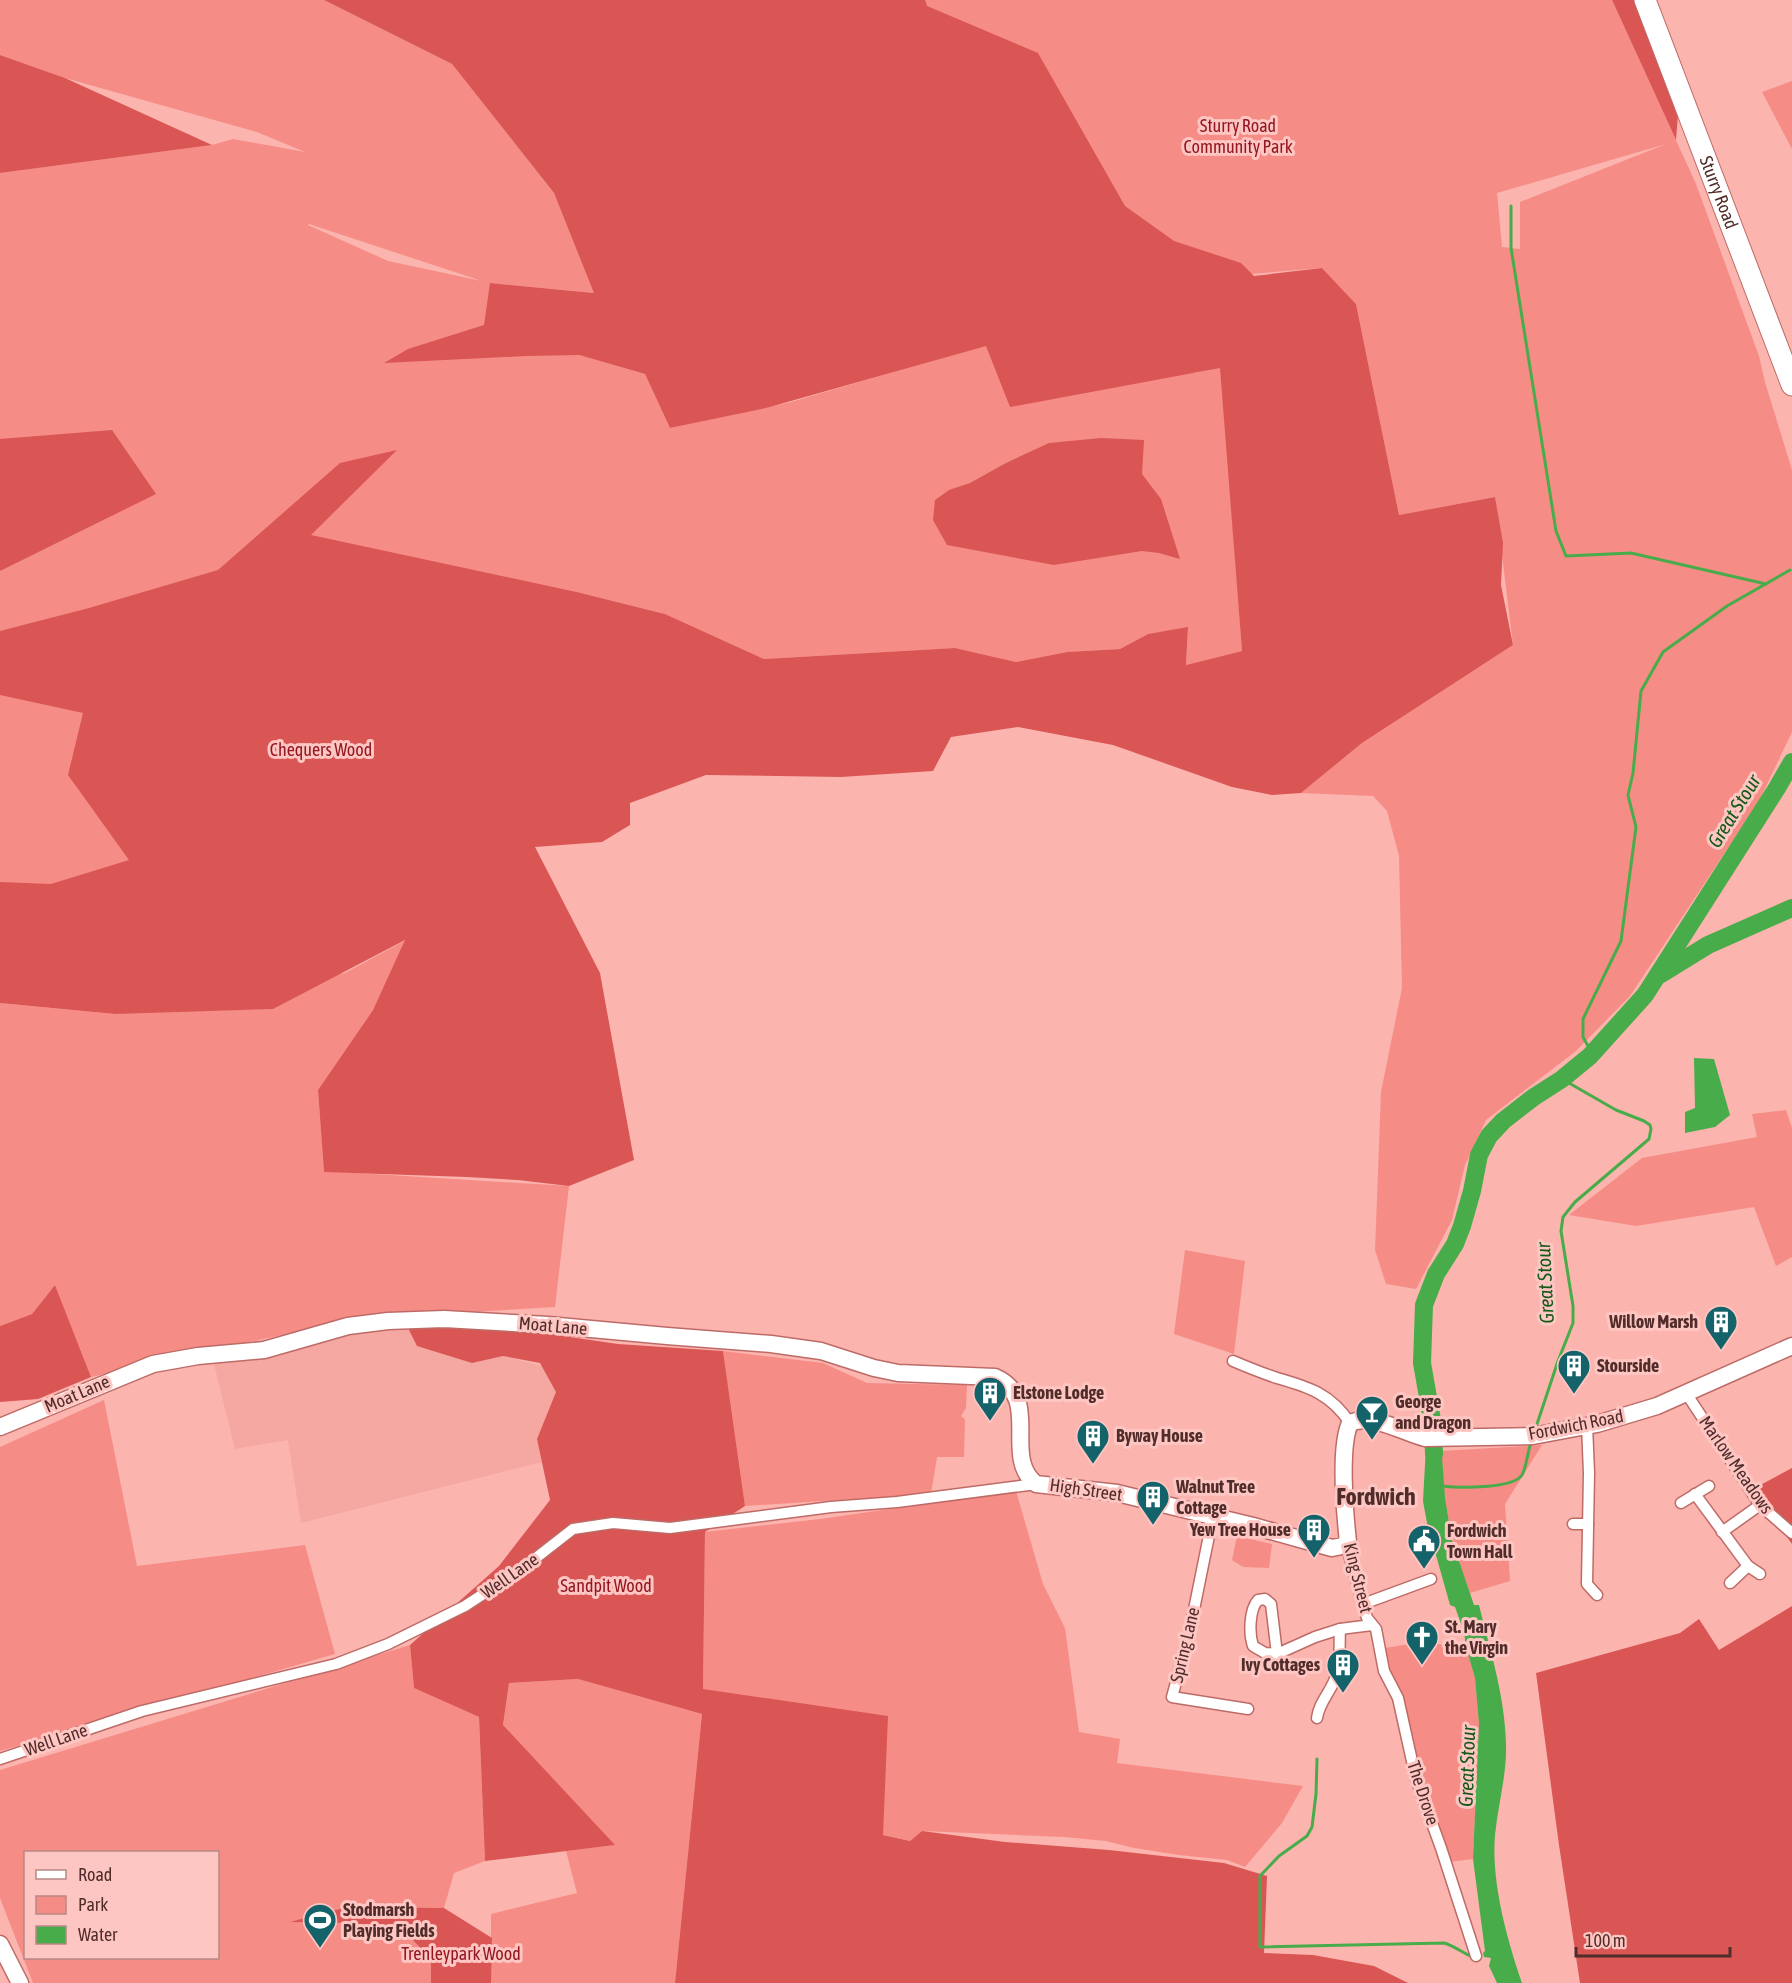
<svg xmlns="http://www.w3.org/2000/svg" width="1792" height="1983" font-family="'Asap Condensed',sans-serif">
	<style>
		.built { fill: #f5a7a1 }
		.green { fill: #f68c86; fill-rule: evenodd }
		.forest { fill: #d95655 }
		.water { fill: #48ac4a }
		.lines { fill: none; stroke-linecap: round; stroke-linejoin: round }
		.stream { stroke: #48ac4a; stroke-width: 3 }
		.river { stroke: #48ac4a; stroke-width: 18 }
		.street-casing { stroke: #be6b67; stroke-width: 13 }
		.secondary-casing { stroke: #be6b67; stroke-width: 19 }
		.highway-casing { stroke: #be6b67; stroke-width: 23 }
		.street { stroke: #fff; stroke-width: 10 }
		.secondary { stroke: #fff; stroke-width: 16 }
		.highway { stroke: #fff; stroke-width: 21 }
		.labels { text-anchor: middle; stroke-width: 6; stroke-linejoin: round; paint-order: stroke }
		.park-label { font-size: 18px; fill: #921721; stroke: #fec6c2 }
		.street-label { font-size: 18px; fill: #502c2a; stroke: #fec6c2 }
		.poi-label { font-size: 18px; font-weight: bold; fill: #502c2a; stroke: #fec6c2; text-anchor: start }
		.water-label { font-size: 20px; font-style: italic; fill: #155919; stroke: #fec6c2 }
		.district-label { font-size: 24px; font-weight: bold; fill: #502c2a; stroke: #fec6c2 }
	</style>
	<rect width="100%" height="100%" fill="#fcb4af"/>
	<path class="built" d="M 407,1326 L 472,1363 L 503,1356 L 542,1366 L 557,1392 L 537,1439 L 542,1462 L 301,1523 L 288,1440 L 235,1449 L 214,1364 L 343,1336 Z"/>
	<g class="green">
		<path d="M 0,0 L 324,0 L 452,64 L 554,193 L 595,293 L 490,283 L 579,355 L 645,374 L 670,428 L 791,402 L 986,345 L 1195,373 L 1221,367 L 1242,651 L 1186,665 L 1188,628 L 1148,634 L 1120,649 L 1067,652 L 1016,662 L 955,648 L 764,659 L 665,614 L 581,593 L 163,918 L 0,911 L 0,173 L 212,145 L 233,139 L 305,152 L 257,132 L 65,78 L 0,55 ZM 308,225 L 309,224 L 482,281 L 388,261 Z"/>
		<path d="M 900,0 L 1612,0 L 1696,184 L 1759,356 L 1765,382 L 1792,470 L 1792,732 L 1759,801 L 1630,996 L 1576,1051 L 1486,1120 L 1465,1165 L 1452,1220 L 1416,1289 L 1386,1284 L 1375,1250 L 1381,1092 L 1402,988 L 1399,856 L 1387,811 L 1373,796 L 1301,793 L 1362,743 L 1513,645 L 1495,497 L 1399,515 L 1356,304 L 1322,268 L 1213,277 L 1121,233 ZM 1666,144 L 1520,202 L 1520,249 L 1502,247 L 1497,193 Z"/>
		<path d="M 1792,81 L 1792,149 L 1762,92 Z"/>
		<path d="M 406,940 L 373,1010 L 318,1090 L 324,1171 L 569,1186 L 555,1307 L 354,1319 L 91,1377 L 55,1285 L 32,1314 L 0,1326 L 0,1003 L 115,1014 L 345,973 Z"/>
		<path d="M 1786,1110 L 1792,1128 L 1792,1257 L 1776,1266 L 1754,1207 L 1636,1226 L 1569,1215 L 1642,1158 L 1757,1137 L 1752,1114 Z"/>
		<path d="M 1185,1250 L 1245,1261 L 1234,1354 L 1174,1334 Z"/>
		<path d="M 723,1351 L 823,1363 L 867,1383 L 967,1385 L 966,1408 L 961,1416 L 965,1419 L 964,1457 L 937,1457 L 931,1494 L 745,1506 Z"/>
		<path d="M 104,1400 L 137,1566 L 305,1545 L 335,1654 L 0,1751 L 0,1447 Z"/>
		<path d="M 1542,1445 L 1505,1504 L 1510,1581 L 1470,1593 C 1453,1547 1442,1500 1441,1451 Z"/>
		<path d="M 1016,1491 L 1043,1584 L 1065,1628 L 1079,1732 L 1120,1739 L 1117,1763 L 1303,1786 L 1282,1823 L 1245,1867 L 1227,1860 L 1179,1855 L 1134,1848 L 1106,1841 L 1064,1837 L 922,1831 L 910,1841 L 883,1835 L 703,1689 L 705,1532 L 820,1519 Z"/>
		<path d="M 1237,1536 L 1272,1544 L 1269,1568 L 1243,1567 L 1232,1560 Z"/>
		<path d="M 1438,1644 L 1466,1647 L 1475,1678 L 1479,1724 L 1473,1859 L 1450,1862 L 1422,1782 L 1410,1727 L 1387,1670 L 1385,1648 L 1403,1645 Z"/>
		<path d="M 410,1645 L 414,1688 L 479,1717 L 485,1861 L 454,1873 L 444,1908 L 347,1907 L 293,1922 L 354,1923 L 406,1933 L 431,1959 L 431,1983 L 33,1983 L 0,1898 L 0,1770 ZM 26,1852 L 218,1852 L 218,1958 L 26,1958 Z"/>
		<path d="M 578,1679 L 702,1714 L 675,1983 L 491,1983 L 491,1914 L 577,1893 L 566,1851 L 614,1845 L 503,1725 L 509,1683 Z"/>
	</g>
	<g class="forest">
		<path d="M 324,0 L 925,0 L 927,6 L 1038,53 L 1125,206 L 1174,241 L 1241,263 L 1254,276 L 1322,268 L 1356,304 L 1399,515 L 1495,497 L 1503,543 L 1501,585 L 1513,645 L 1362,743 L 1301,793 L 1272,795 L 1232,787 L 1113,745 L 1018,727 L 951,737 L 933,771 L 841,777 L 706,775 L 630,803 L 630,825 L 602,842 L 535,847 L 600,973 L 634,1160 L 569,1186 L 518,1180 L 467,1177 L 324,1172 L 318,1090 L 373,1010 L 405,940 L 273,1009 L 115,1014 L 0,1003 L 0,882 L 51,884 L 129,860 L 68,775 L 83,713 L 0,695 L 0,631 L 89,608 L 218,570 L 340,463 L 397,450 L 311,535 L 581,593 L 665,614 L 764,659 L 955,648 L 1016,662 L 1067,652 L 1120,649 L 1148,634 L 1188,627 L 1186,665 L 1242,651 L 1220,368 L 1010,407 L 986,346 L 766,408 L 670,428 L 645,374 L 579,355 L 527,356 L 384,363 L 408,349 L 484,325 L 490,283 L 594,293 L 554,193 L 452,64 Z"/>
		<path d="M 1612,0 L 1635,0 L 1678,114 L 1676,140 Z"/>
		<path d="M 0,55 L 65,78 L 212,145 L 0,173 Z"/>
		<path d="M 112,430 L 156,494 L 0,571 L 0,439 Z"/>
		<path d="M 1101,438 L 1144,440 L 1142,474 L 1161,499 L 1180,559 L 1159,553 L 1142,551 L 1054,565 L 947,545 L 933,520 L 935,500 L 949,490 L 970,483 L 1006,463 L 1049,443 Z"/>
		<path d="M 55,1285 L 91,1377 L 38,1399 L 0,1402 L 0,1326 L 32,1314 Z"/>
		<path d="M 407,1326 L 549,1334 L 618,1344 L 723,1351 L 745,1506 L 705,1532 L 703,1689 L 888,1716 L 883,1835 L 910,1841 L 922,1831 L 1005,1842 L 1109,1850 L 1224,1863 L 1267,1876 L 1264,1953 L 1313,1955 L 1374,1966 L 1408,1983 L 675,1983 L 702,1714 L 578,1679 L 509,1683 L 503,1725 L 615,1845 L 485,1861 L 479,1717 L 414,1688 L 410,1645 L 499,1566 L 550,1500 L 537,1439 L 556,1392 L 540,1363 L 503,1356 L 472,1363 L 417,1346 Z"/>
		<path d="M 1792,1468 L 1792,1544 L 1753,1489 Z"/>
		<path d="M 1792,1606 L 1792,1983 L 1580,1983 L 1559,1845 L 1536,1673 L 1680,1633 L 1699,1619 L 1719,1650 Z"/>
		<path d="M 347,1907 L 444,1908 L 492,1938 L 491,1983 L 431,1983 L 431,1959 L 406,1933 L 354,1923 L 290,1922 Z"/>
	</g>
	<g class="water">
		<path d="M 1694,1058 L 1714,1059 L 1730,1115 L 1715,1127 L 1685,1133 L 1685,1112 L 1695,1108 Z"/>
		<path d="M 1441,1443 L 1445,1498 L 1452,1540 L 1474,1605 L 1479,1605 C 1490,1650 1505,1696 1506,1744 C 1507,1774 1498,1805 1495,1835 C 1491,1882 1507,1939 1522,1983 L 1497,1983 L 1489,1966 L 1491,1958 L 1484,1957 L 1483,1953 L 1485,1951 L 1473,1859 L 1479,1724 L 1475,1678 L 1466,1647 L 1464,1632 L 1455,1607 L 1450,1605 L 1427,1523 L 1423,1501 L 1426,1446 Z"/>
	</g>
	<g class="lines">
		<g class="stream">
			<path d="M 1511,206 L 1511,248 L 1556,531 L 1566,556 L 1631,553 L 1766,584"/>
			<path d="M 1592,1053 L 1583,1037 L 1583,1019 L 1621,941 L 1636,827 L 1628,795 L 1633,773 L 1641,691 L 1663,652 L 1727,606 L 1790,570"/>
			<path d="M 1535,1430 L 1558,1361 L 1573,1323 L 1573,1306 L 1561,1231 L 1563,1217 L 1575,1202 L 1649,1139 L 1651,1129 L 1650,1125 L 1644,1121 L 1616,1110 L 1562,1079"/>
			<path d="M 1442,1486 C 1458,1488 1513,1489 1522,1475 C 1526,1468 1528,1451 1531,1442"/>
			<path d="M 1317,1759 L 1316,1794 L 1312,1827 L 1307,1836 L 1279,1856 L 1260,1876 L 1260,1947 L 1444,1943 C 1455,1946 1462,1953 1473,1957"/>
		</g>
		<g class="river">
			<path d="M 1661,974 L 1708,945 L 1792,908"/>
			<path d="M 1434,1454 L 1433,1426 L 1422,1363 L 1424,1305 L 1436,1274 L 1455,1244 L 1462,1226 L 1472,1191 L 1479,1155 L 1489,1136 L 1503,1121 L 1534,1097 L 1562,1079 L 1590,1056 L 1645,995 L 1777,788 L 1792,762"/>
		</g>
		<g class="street-casing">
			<g id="street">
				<path d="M 1233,1361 C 1247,1367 1262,1373 1277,1378 C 1309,1387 1331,1394 1350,1423"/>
				<path d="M 1686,1393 L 1760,1505 L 1792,1533"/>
				<path d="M 1587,1425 L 1589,1473 L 1587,1584 L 1597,1595"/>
				<path d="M 1695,1494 L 1748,1566 L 1760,1574"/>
				<path d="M 1681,1503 L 1709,1486"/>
				<path d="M 1213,1516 L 1188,1639 L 1172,1697 L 1248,1709"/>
				<path d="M 1573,1524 L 1588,1524"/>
				<path d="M 1722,1532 L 1760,1505"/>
				<path d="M 1346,1544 L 1367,1618 L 1376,1629 L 1384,1671 L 1398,1698 L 1416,1779 L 1441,1848 L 1476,1956"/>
				<path d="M 1730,1583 L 1748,1566"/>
				<path d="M 1363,1604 L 1431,1579"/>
				<path d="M 1277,1654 L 1271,1604 L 1265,1599 L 1258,1600 C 1249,1610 1249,1634 1253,1646 L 1265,1653 L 1277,1654 L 1315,1637 L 1340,1629 L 1372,1625"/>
				<path d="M 1317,1718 C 1319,1701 1333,1690 1337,1673 C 1341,1660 1339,1643 1340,1629"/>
				<path d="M 0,1759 L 142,1711 L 336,1664 L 388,1644 L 465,1606 L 523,1568 L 573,1529 L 613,1523 L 670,1528 L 831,1507 L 897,1502 L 1036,1484"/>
			</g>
		</g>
		<g class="secondary-casing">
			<g id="secondary">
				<path d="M 0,1427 L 153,1364 L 198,1356 L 264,1350 L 348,1326 L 388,1321 L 444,1319 L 548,1325 L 667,1336 L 771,1344 L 821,1351 L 874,1368 L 898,1373 L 995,1377 C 1043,1398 1001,1457 1036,1484 L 1117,1493 L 1253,1526 L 1332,1548 L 1342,1546 L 1348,1542 C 1345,1514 1339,1447 1350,1423 C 1373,1413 1404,1433 1425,1438 L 1533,1436 L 1597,1424 L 1657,1406 L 1792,1346"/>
				<path d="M 0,1944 L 20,1983"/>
			</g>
		</g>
		<g class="highway-casing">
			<g id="highway">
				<path id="s1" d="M 1645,0 L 1792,385"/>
			</g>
		</g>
		<use href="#street" class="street"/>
		<use href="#secondary" class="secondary"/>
		<use href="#highway" class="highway"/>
	</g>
	<defs>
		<g id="building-pin" transform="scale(1.725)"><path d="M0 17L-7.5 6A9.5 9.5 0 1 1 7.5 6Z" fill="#14636a" stroke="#fec6c2"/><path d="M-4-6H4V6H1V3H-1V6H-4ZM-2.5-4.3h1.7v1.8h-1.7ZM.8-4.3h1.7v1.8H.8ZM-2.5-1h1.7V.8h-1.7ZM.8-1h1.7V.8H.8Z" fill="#fff"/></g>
		<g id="bar-pin" transform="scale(1.725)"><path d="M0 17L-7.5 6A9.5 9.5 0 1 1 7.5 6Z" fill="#14636a" stroke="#fec6c2"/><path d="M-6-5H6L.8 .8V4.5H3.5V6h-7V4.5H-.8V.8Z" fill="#fff"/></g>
		<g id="civic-pin" transform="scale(1.725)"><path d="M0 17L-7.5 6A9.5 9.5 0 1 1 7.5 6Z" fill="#14636a" stroke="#fec6c2"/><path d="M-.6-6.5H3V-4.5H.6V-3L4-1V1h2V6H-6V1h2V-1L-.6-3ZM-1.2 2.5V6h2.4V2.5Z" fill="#fff"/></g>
		<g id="church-pin" transform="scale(1.725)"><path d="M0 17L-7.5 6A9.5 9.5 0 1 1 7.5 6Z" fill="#14636a" stroke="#fec6c2"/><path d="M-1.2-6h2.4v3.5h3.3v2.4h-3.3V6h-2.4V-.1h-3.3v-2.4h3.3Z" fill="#fff"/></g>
		<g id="stadium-pin" transform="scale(1.725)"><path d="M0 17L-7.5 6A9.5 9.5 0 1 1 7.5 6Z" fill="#14636a" stroke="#fec6c2"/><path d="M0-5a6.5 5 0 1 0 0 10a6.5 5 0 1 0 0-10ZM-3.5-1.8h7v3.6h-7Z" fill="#fff"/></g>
	</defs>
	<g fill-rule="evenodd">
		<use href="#building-pin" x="1721" y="1322"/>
		<use href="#building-pin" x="1574" y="1366"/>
		<use href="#building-pin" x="990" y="1393"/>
		<use href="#bar-pin" x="1372" y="1412"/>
		<use href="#building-pin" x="1093" y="1436"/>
		<use href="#building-pin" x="1153" y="1497"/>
		<use href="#building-pin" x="1314" y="1530"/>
		<use href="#civic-pin" x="1424" y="1541"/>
		<use href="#church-pin" x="1422" y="1637"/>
		<use href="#building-pin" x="1343" y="1665"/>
		<use href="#stadium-pin" x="320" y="1920"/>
	</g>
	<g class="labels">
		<g class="park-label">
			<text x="1238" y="132">Sturry Road<tspan x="1238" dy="21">Community Park</tspan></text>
			<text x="321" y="756">Chequers Wood</text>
			<text x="606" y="1592">Sandpit Wood</text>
			<text x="461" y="1960">Trenleypark Wood</text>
		</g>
		<g class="street-label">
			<text dy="6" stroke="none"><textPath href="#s1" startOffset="206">Sturry Road</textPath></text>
			<text transform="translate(553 1326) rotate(5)" y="6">Moat Lane</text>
			<text transform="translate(77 1394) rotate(-23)" y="6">Moat Lane</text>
			<text transform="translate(1576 1425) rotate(-11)" y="6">Fordwich Road</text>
			<text transform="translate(1736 1465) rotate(55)" y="6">Marlow Meadows</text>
			<text transform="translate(1086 1490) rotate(8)" y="6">High Street</text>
			<text transform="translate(510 1576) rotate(-35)" y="6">Well Lane</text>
			<text transform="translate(1358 1578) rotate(76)" y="6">King Street</text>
			<text transform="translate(1185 1645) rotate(-77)" y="6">Spring Lane</text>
			<text transform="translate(56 1740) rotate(-19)" y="6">Well Lane</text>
			<text transform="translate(1423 1793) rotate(72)" y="6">The Drove</text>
		</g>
		<g class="poi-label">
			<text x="1698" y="1328" text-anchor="end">Willow Marsh</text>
			<text x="1597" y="1372">Stourside</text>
			<text x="1013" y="1399">Elstone Lodge</text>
			<text x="1395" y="1408">George<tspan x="1395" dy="21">and Dragon</tspan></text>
			<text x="1116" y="1442">Byway House</text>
			<text x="1176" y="1493">Walnut Tree<tspan x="1176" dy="21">Cottage</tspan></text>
			<text x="1291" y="1536" text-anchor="end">Yew Tree House</text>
			<text x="1447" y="1537">Fordwich<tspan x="1447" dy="21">Town Hall</tspan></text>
			<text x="1445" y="1633">St. Mary<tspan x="1445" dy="21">the Virgin</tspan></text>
			<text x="1320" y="1671" text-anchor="end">Ivy Cottages</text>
			<text x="343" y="1916">Stodmarsh<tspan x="343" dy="21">Playing Fields</tspan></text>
		</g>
		<g class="water-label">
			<text transform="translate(1734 811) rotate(-58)" y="7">Great Stour</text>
			<text transform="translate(1545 1283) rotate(-93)" y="7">Great Stour</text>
			<text transform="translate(1467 1766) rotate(-88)" y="7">Great Stour</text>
		</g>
		<g class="district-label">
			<text x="1376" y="1505">Fordwich</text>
		</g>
	</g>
	<rect x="24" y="1851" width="195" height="108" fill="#fec6c2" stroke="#b88885" stroke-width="1.5"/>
	<rect x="36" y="1870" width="30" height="9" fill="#ffffff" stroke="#b88885" stroke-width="1.5"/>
	<text x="78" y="1881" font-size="18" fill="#502c2a">Road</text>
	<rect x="36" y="1896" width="30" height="18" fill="#f68c86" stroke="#b88885" stroke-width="1.5"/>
	<text x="78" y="1911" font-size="18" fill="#502c2a">Park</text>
	<rect x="36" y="1926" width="30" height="18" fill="#48ac4a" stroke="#b88885" stroke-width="1.5"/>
	<text x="78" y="1941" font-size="18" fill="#502c2a">Water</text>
	<path d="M1576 1947v9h154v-9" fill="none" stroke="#502c2a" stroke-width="3"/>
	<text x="1585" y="1947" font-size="18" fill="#502c2a" stroke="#fec6c2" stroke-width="4.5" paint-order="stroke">100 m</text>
</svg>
